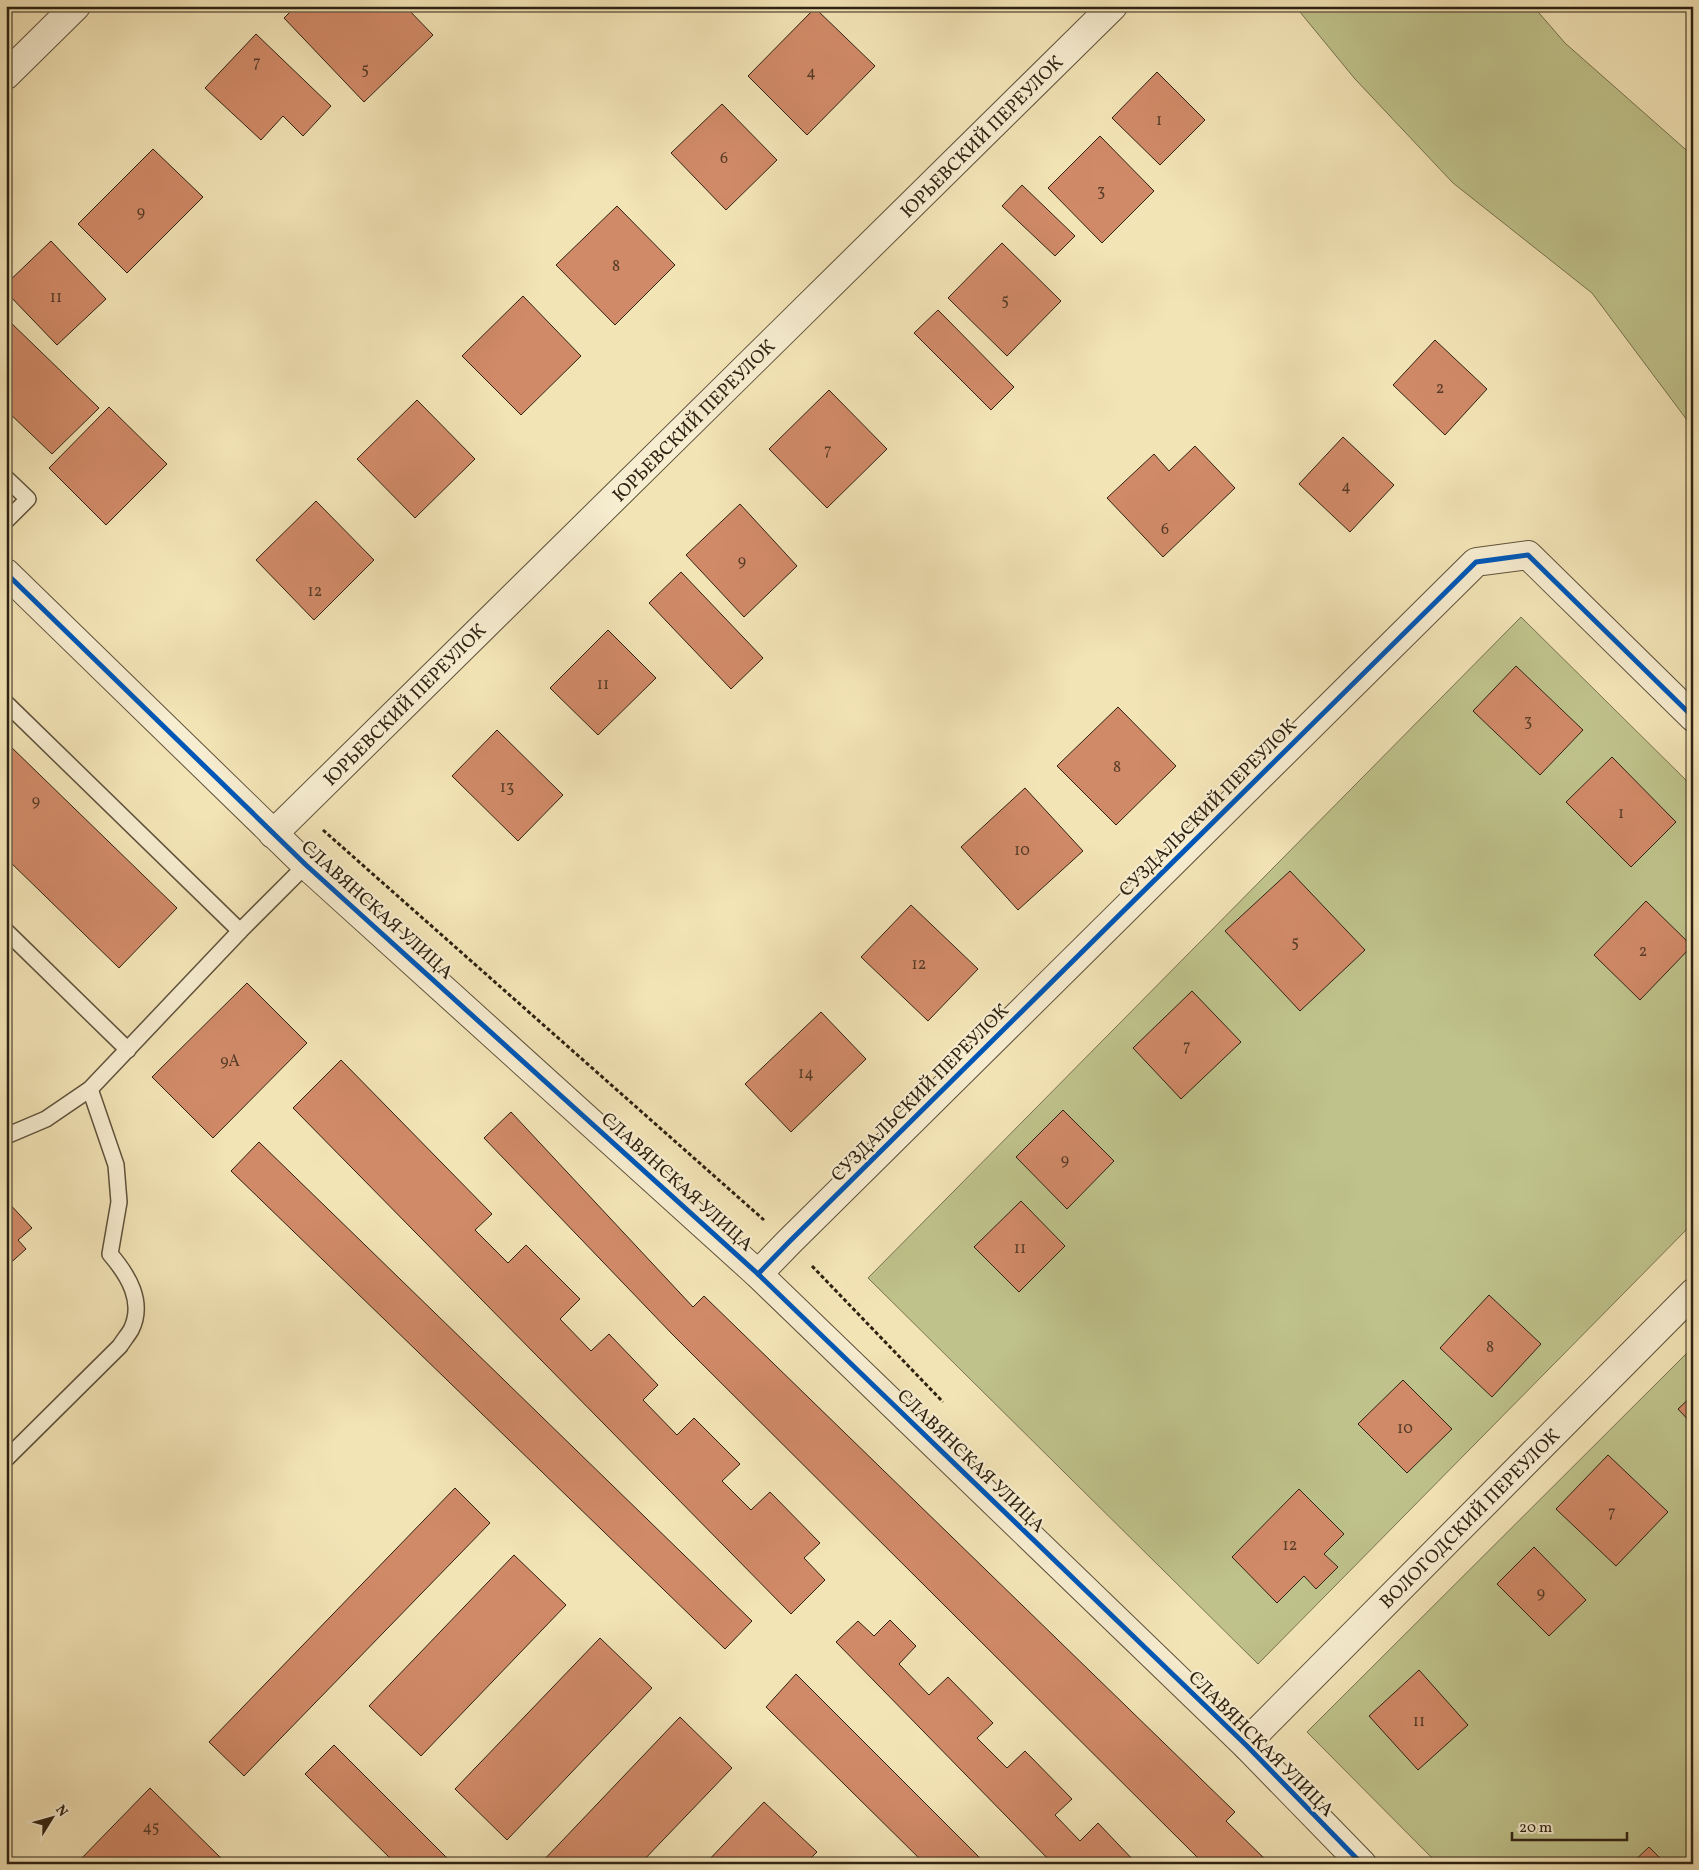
<svg xmlns="http://www.w3.org/2000/svg" width="1699" height="1870" font-family="Vollkorn,serif">
	<style>
		.green { fill: #bfc28b; stroke: #76724e }
		.building { fill: #d18a68; stroke: #2e2212 }
		.lines { fill: none; stroke-linecap: round; stroke-linejoin: round }
		.service-casing { stroke: #5f523b; stroke-width: 18 }
		.minor-casing { stroke: #5f523b; stroke-width: 30 }
		.path { stroke: #2e2212; stroke-width: 3; stroke-dasharray: 4 2.5; stroke-linecap: butt }
		.service { stroke: #f7edd0; stroke-width: 15 }
		.minor { stroke: #f7edd0; stroke-width: 28 }
		.cycleway-casing { stroke: #f7edd0; stroke-width: 8 }
		.cycleway { stroke: #0057b8; stroke-width: 5 }
		.labels { text-anchor: middle; stroke-width: 4.5; stroke-linejoin: round; paint-order: stroke }
		.number-label { font-size: 16px; fill: #573c28 }
		.street-label { font-size: 19px; fill: #2e2212; stroke: #f7edd0 }
	</style>
	<rect width="100%" height="100%" fill="#f3e4b6"/>
	<filter id="stains"><feTurbulence type="fractalNoise" baseFrequency=".004" numOctaves="4"/><feColorMatrix values="0 0 0 0 .2 0 0 0 0 .09 0 0 0 0 .02 0 0 0 .5 -.17"/></filter>
	<radialGradient id="worn" r=".72"><stop offset=".6" stop-color="#630" stop-opacity="0"/><stop offset="1" stop-color="#630" stop-opacity=".3"/></radialGradient>
	<g class="green">
		<path d="M 1295,6 L 1533,6 L 1565,43 L 1693,156 L 1693,428 L 1592,293 L 1453,183 L 1355,79 Z"/>
		<path d="M 1521,617 L 1693,787 L 1693,1223 L 1258,1664 L 868,1278 Z"/>
		<path d="M 1693,1347 L 1693,1864 L 1438,1864 L 1307,1732 Z"/>
	</g>
	<g class="building">
		<path d="M 296,6 L 405,6 L 433,35 L 364,102 L 284,18 Z"/>
		<path d="M 815,8 L 875,66 L 807,135 L 748,76 Z"/>
		<path d="M 256,34 L 331,106 L 303,136 L 283,116 L 261,140 L 205,88 Z"/>
		<path d="M 1157,72 L 1205,120 L 1160,165 L 1112,118 Z"/>
		<path d="M 722,104 L 777,160 L 726,210 L 671,153 Z"/>
		<path d="M 1100,136 L 1154,191 L 1102,243 L 1048,188 Z"/>
		<path d="M 153,149 L 203,197 L 127,273 L 78,224 Z"/>
		<path d="M 1022,185 L 1075,236 L 1055,256 L 1002,206 Z"/>
		<path d="M 617,206 L 675,265 L 615,325 L 556,265 Z"/>
		<path d="M 51,241 L 106,299 L 57,345 L 6,292 L 6,284 Z"/>
		<path d="M 1002,243 L 1061,301 L 1007,356 L 948,298 Z"/>
		<path d="M 523,296 L 581,356 L 521,415 L 462,356 Z"/>
		<path d="M 938,310 L 1014,387 L 991,410 L 914,333 Z"/>
		<path d="M 6,318 L 99,408 L 52,454 L 6,410 Z"/>
		<path d="M 1435,340 L 1487,389 L 1445,435 L 1393,385 Z"/>
		<path d="M 829,390 L 887,449 L 827,508 L 769,449 Z"/>
		<path d="M 417,400 L 475,459 L 415,518 L 357,459 Z"/>
		<path d="M 109,407 L 167,464 L 106,525 L 49,468 Z"/>
		<path d="M 1343,437 L 1394,485 L 1350,532 L 1299,484 Z"/>
		<path d="M 1195,446 L 1235,488 L 1163,557 L 1107,498 L 1154,454 L 1169,471 Z"/>
		<path d="M 316,501 L 374,560 L 314,620 L 256,560 Z"/>
		<path d="M 740,504 L 797,566 L 744,617 L 686,555 Z"/>
		<path d="M 681,572 L 763,658 L 731,689 L 649,603 Z"/>
		<path d="M 608,630 L 656,678 L 598,735 L 550,688 Z"/>
		<path d="M 1516,666 L 1583,730 L 1540,775 L 1473,711 Z"/>
		<path d="M 1118,707 L 1176,766 L 1116,825 L 1057,766 Z"/>
		<path d="M 497,730 L 563,795 L 518,841 L 452,776 Z"/>
		<path d="M 6,742 L 177,908 L 119,968 L 6,858 Z"/>
		<path d="M 1612,757 L 1676,822 L 1631,867 L 1566,802 Z"/>
		<path d="M 1025,788 L 1083,851 L 1018,910 L 961,847 Z"/>
		<path d="M 1290,871 L 1365,950 L 1300,1011 L 1225,931 Z"/>
		<path d="M 1646,901 L 1692,946 L 1640,1000 L 1594,955 Z"/>
		<path d="M 911,905 L 978,969 L 928,1021 L 861,957 Z"/>
		<path d="M 247,983 L 307,1043 L 213,1138 L 152,1077 Z"/>
		<path d="M 1192,991 L 1241,1042 L 1181,1099 L 1133,1048 Z"/>
		<path d="M 821,1012 L 866,1059 L 791,1132 L 745,1084 Z"/>
		<path d="M 341,1060 L 492,1214 L 475,1230 L 508,1263 L 526,1245 L 580,1299 L 560,1319 L 591,1351 L 609,1334 L 658,1385 L 643,1400 L 677,1435 L 694,1418 L 740,1464 L 722,1481 L 751,1510 L 770,1492 L 820,1543 L 804,1558 L 825,1580 L 791,1614 L 293,1108 Z"/>
		<path d="M 1063,1110 L 1114,1161 L 1067,1209 L 1016,1157 Z"/>
		<path d="M 511,1112 L 693,1307 L 704,1296 L 1235,1812 L 1226,1821 L 1270,1864 L 1204,1864 L 673,1335 L 484,1138 Z"/>
		<path d="M 259,1142 L 752,1621 L 725,1649 L 231,1171 Z"/>
		<path d="M 6,1200 L 32,1228 L 18,1240 L 26,1249 L 6,1267 Z"/>
		<path d="M 1021,1201 L 1065,1246 L 1019,1292 L 974,1247 Z"/>
		<path d="M 1489,1295 L 1541,1344 L 1492,1397 L 1440,1348 Z"/>
		<path d="M 1403,1380 L 1452,1429 L 1407,1473 L 1358,1424 Z"/>
		<path d="M 1693,1395 L 1693,1425 L 1678,1409 Z"/>
		<path d="M 1608,1455 L 1668,1512 L 1616,1566 L 1556,1509 Z"/>
		<path d="M 455,1488 L 490,1523 L 244,1776 L 209,1742 Z"/>
		<path d="M 1299,1489 L 1344,1534 L 1324,1554 L 1338,1567 L 1316,1589 L 1304,1576 L 1277,1603 L 1232,1557 Z"/>
		<path d="M 1534,1547 L 1586,1600 L 1549,1636 L 1497,1584 Z"/>
		<path d="M 514,1555 L 566,1605 L 421,1756 L 369,1706 Z"/>
		<path d="M 890,1620 L 916,1646 L 899,1664 L 929,1695 L 948,1677 L 993,1723 L 977,1738 L 1007,1768 L 1025,1751 L 1072,1799 L 1055,1815 L 1080,1841 L 1098,1823 L 1137,1864 L 1053,1864 L 836,1642 L 858,1621 L 874,1636 Z"/>
		<path d="M 600,1638 L 652,1688 L 507,1840 L 455,1789 Z"/>
		<path d="M 1419,1670 L 1468,1725 L 1418,1770 L 1369,1716 Z"/>
		<path d="M 796,1674 L 986,1864 L 925,1864 L 766,1707 Z"/>
		<path d="M 680,1717 L 732,1768 L 640,1864 L 540,1864 Z"/>
		<path d="M 334,1745 L 453,1864 L 396,1864 L 305,1774 Z"/>
		<path d="M 150,1788 L 227,1864 L 76,1864 Z"/>
		<path d="M 764,1802 L 817,1852 L 805,1864 L 705,1864 Z"/>
		<path d="M 1649,1847 L 1666,1864 L 1631,1864 Z"/>
	</g>
	<g class="lines">
		<g class="service-casing">
			<g id="service">
				<path d="M 6,478 L 28,499 L 6,521"/>
				<path d="M 6,703 L 240,931"/>
				<path d="M 6,931 L 128,1050"/>
				<path d="M 6,1136 L 46,1119 L 90,1089 L 240,931 L 306,865"/>
				<path d="M 6,1459 L 120,1346 C 123,1341 128,1335 131,1330 C 145,1302 128,1275 110,1254 L 119,1202 L 116,1165 L 90,1089"/>
			</g>
		</g>
		<g class="minor-casing">
			<g id="minor">
				<path d="M 6,75 L 76,6"/>
				<path d="M 6,573 L 306,865 L 758,1274 L 1247,1746 L 1362,1864"/>
				<path d="M 273,834 L 1113,6"/>
				<path d="M 758,1274 L 789,1242 L 1476,562 L 1528,555 L 1693,717"/>
				<path d="M 1247,1746 L 1260,1729 L 1693,1293"/>
			</g>
		</g>
		<g class="path">
			<path d="M 323,830 L 764,1220"/>
			<path d="M 812,1266 L 943,1402"/>
		</g>
		<use href="#service" class="service"/>
		<use href="#minor" class="minor"/>
		<g class="cycleway-casing">
			<g id="cycleway">
				<path d="M 6,573 L 306,865 L 758,1274 L 1247,1746 L 1362,1864"/>
				<path d="M 758,1274 L 789,1242 L 1476,562 L 1528,555 L 1693,717"/>
			</g>
		</g>
		<use href="#cycleway" class="cycleway"/>
	</g>
	<g class="labels">
		<g class="number-label">
			<text x="257" y="67">7</text>
			<text x="365" y="74">5</text>
			<text x="811" y="77">4</text>
			<text x="1159" y="125">1</text>
			<text x="724" y="163">6</text>
			<text x="1101" y="196">3</text>
			<text x="141" y="217">9</text>
			<text x="616" y="271">8</text>
			<text x="56" y="302">11</text>
			<text x="1005" y="305">5</text>
			<text x="1440" y="393">2</text>
			<text x="828" y="455">7</text>
			<text x="1346" y="491">4</text>
			<text x="1165" y="534">6</text>
			<text x="742" y="566">9</text>
			<text x="315" y="596">12</text>
			<text x="603" y="689">11</text>
			<text x="1528" y="726">3</text>
			<text x="1117" y="772">8</text>
			<text x="507" y="792">13</text>
			<text x="36" y="806">9</text>
			<text x="1621" y="818">1</text>
			<text x="1022" y="855">10</text>
			<text x="1295" y="947">5</text>
			<text x="1643" y="956">2</text>
			<text x="919" y="969">12</text>
			<text x="1187" y="1051">7</text>
			<text x="230" y="1066">9А</text>
			<text x="806" y="1078">14</text>
			<text x="1065" y="1165">9</text>
			<text x="1020" y="1253">11</text>
			<text x="1490" y="1352">8</text>
			<text x="1405" y="1433">10</text>
			<text x="1612" y="1517">7</text>
			<text x="1290" y="1550">12</text>
			<text x="1541" y="1598">9</text>
			<text x="1419" y="1726">11</text>
			<text x="151" y="1832">45</text>
		</g>
		<g class="street-label">
			<text transform="translate(981 136) rotate(-45)" y="7">ЮРЬЕВСКИЙ ПЕРЕУЛОК</text>
			<text transform="translate(693 420) rotate(-45)" y="7">ЮРЬЕВСКИЙ ПЕРЕУЛОК</text>
			<text transform="translate(404 704) rotate(-45)" y="7">ЮРЬЕВСКИЙ ПЕРЕУЛОК</text>
			<text transform="translate(1207 807) rotate(-45)" y="7">СУЗДАЛЬСКИЙ ПЕРЕУЛОК</text>
			<text transform="translate(378 909) rotate(42)" y="7">СЛАВЯНСКАЯ УЛИЦА</text>
			<text transform="translate(919 1092) rotate(-45)" y="7">СУЗДАЛЬСКИЙ ПЕРЕУЛОК</text>
			<text transform="translate(678 1181) rotate(42)" y="7">СЛАВЯНСКАЯ УЛИЦА</text>
			<text transform="translate(972 1460) rotate(44)" y="7">СЛАВЯНСКАЯ УЛИЦА</text>
			<text transform="translate(1469 1518) rotate(-45)" y="7">ВОЛОГОДСКИЙ ПЕРЕУЛОК</text>
			<text transform="translate(1262 1743) rotate(45)" y="7">СЛАВЯНСКАЯ УЛИЦА</text>
		</g>
	</g>
	<rect width="1699" height="1870" fill="none" stroke="#f3e4b6" stroke-width="25"/>
	<rect x="8" y="8" width="1684" height="1855" fill="none" stroke="#2e2212" stroke-width="2.5"/>
	<rect x="12" y="12" width="1674" height="1845" fill="none" stroke="#2e2212"/>
	<g transform="translate(52 1818) rotate(53)" stroke="#f7edd0" stroke-width="4" paint-order="stroke">
	<path d="M0-4L9 19L0 12L-9 19Z" fill="#2e2212"/>
	<text y="-8" font-size="14" font-weight="bold" text-anchor="middle" fill="#2e2212">N</text>
	</g>
	<path d="M1512 1832v8h115v-8" fill="none" stroke="#2e2212" stroke-width="2.5"/>
	<text x="1519" y="1832" font-size="15" fill="#2e2212" stroke="#f7edd0" stroke-width="4" paint-order="stroke">20 m</text>
	<rect width="100%" height="100%" filter="url(#stains)"/>
	<rect width="100%" height="100%" fill="url(#worn)"/>
</svg>
